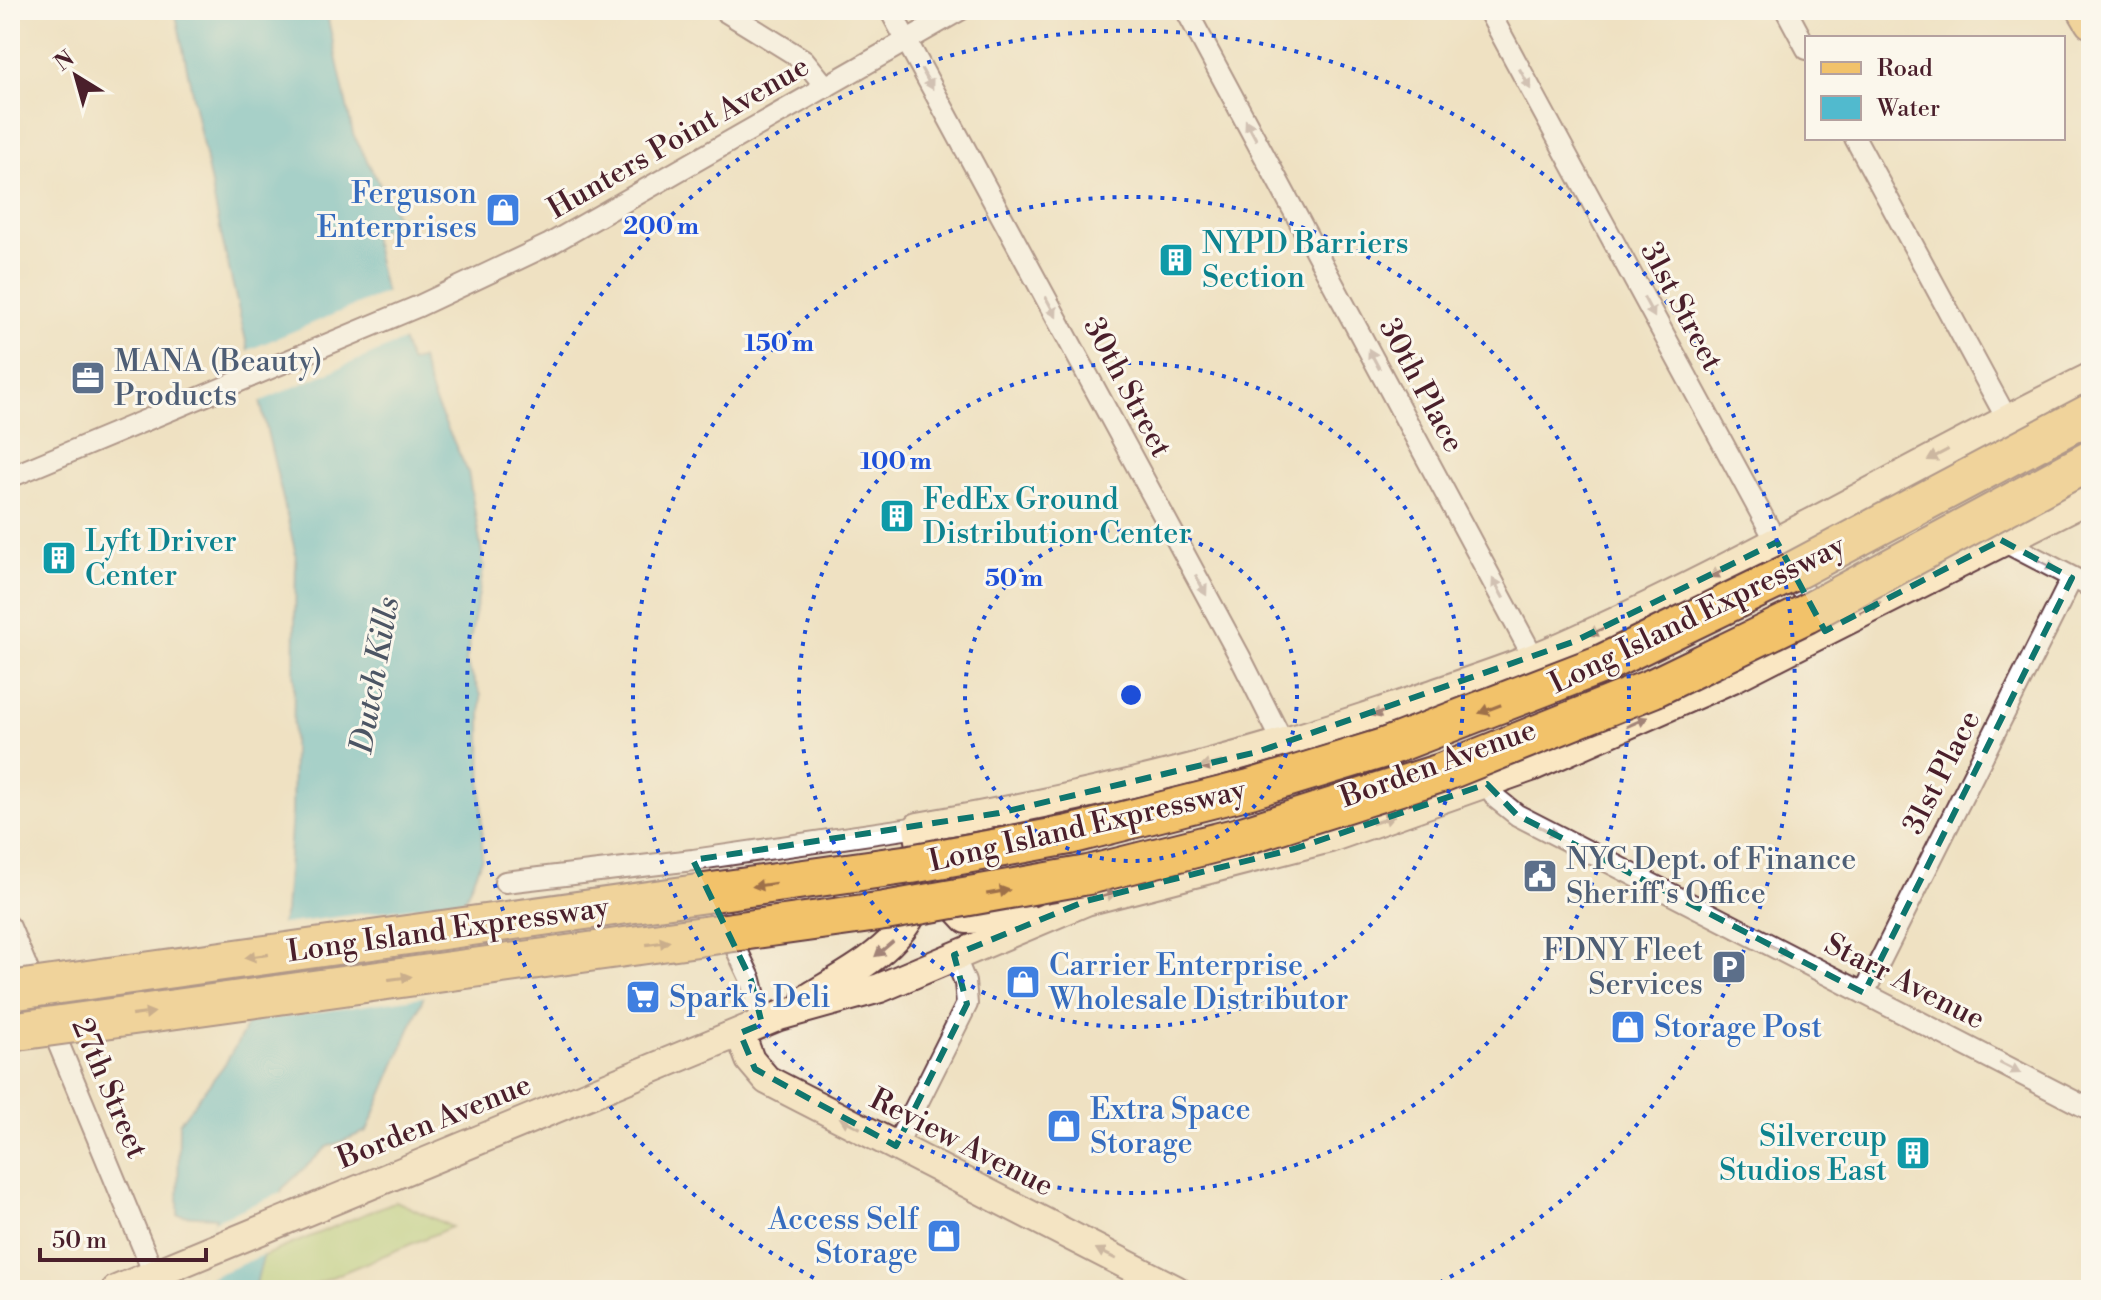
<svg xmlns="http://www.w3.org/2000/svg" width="2101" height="1300" font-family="'Libre Bodoni',serif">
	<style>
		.green { fill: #abcd76; stroke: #7a7650; stroke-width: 2 }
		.water { fill: #51bace; stroke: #4e6c7c; stroke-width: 2 }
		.pier { fill: #efe1c2 }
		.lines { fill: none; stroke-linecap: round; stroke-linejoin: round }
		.street-casing { stroke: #633c42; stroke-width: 24 }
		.secondary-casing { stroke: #633c42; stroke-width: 32 }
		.primary-casing { stroke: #633c42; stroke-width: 36 }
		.street { stroke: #fff; stroke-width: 20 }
		.secondary { stroke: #fae7c3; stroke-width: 28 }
		.primary { stroke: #f2c26a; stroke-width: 32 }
		.highway-bridge-casing { stroke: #633c42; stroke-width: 42; stroke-linecap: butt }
		.highway-bridge { stroke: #f2c26a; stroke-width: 38 }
		.oneway { fill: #ae9aa0 }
		.oneway2 { fill: #a28377 }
		.oneway3 { fill: #9e704a }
		.marked { fill: none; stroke: #0f766e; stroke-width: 6; stroke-dasharray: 16 10; stroke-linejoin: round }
		.ring { fill: none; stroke: #1d4ed8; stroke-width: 4; stroke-dasharray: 4 8 }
		.labels { text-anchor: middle; stroke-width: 6; stroke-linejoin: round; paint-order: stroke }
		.street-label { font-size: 30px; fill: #4a1f2b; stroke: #fbf7ec }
		.shop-label { font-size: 30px; fill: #366cbe; stroke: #fbf7ec; text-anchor: start }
		.culture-label { font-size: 30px; fill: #0d838f; stroke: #fbf7ec; text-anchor: start }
		.service-label { font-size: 30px; fill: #4e5e75; stroke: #fbf7ec; text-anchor: start }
		.water-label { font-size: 32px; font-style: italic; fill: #4c5564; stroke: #fbf7ec }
		.centre { fill: #1d4ed8; stroke: #fbf7ec; stroke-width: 4 }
		.ring-label { font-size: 24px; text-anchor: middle; font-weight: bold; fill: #1d4ed8; stroke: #fbf7ec; stroke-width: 6; stroke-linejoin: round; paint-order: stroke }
	</style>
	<rect width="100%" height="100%" fill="#fbf7ec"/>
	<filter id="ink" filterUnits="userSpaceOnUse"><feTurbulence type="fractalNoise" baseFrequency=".0125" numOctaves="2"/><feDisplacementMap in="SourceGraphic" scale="16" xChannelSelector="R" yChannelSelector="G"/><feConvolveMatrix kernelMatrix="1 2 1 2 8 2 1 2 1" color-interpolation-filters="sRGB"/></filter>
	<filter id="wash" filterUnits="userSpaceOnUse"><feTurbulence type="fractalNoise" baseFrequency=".006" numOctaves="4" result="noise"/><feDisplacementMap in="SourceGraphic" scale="32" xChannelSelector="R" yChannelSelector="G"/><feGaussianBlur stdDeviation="1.8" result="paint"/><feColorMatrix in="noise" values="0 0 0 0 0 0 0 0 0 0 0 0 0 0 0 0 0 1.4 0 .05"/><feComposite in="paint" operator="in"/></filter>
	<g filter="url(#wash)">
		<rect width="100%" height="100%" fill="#efe1c2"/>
		<path class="green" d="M 396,1201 L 452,1227 L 301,1290 L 254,1290 L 263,1256 Z"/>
		<path class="water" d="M 175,10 L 326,10 L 353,134 L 400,223 L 372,235 L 382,281 L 410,362 L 421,359 L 434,400 L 468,472 L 484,566 L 466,662 L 481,695 L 482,858 L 367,1131 L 327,1147 L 282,1189 L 254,1290 L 189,1290 L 195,1285 L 216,1217 L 178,1215 L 179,1123 L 225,1064 L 243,1033 L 285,912 L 292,813 L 296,555 L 223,243 Z"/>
		<g class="pier">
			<path d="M 390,291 L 407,339 L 256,403 L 244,352 Z"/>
			<path d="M 469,900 L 428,996 L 242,1023 L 276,925 Z"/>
			<path d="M 286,1191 L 268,1253 L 194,1284 L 214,1221 Z"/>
		</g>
	</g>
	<g filter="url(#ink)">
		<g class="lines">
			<g class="street-casing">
				<g id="street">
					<path d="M 723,10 L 804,60 L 826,87"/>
					<path d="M 890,10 L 1240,657 L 1321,818"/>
					<path d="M 1186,10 L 1572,729"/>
					<path d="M 1488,10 L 1817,617"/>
					<path d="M 1786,10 L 1807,49"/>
					<path d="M 1855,138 L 2047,493"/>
					<path d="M 10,477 L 419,306 L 550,244 L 960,10"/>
					<path d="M 2001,540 L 2091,587"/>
					<path d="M 1487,784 L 1497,799 L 1517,815 L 2091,1110"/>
					<path d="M 505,882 L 693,860 L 918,827"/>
					<path d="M 706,885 L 751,980 L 762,1024"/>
					<path d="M 10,927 L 154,1274"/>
					<path d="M 1864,993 L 2072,578"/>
					<path d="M 896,1146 L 967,1004 L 965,982 L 954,955"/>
				</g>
			</g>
			<g class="secondary-casing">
				<g id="secondary">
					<path d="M 940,890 L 967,919 L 1025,917"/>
					<path d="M 807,999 C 855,969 917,941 923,877 C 925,860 920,843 918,827 C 1088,798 1252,757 1416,700 C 1469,681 1524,664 1576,640 C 1752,561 1918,462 2091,377"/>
					<path d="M 740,1033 L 750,1060 L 767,1080 L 1176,1290"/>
					<path d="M 116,1290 L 779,1016 L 880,988 L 1086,901 L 1330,838 L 1531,767 L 1733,678 L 2091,497"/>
				</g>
			</g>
			<g class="primary-casing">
				<path id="primary" d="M 2084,10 L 2091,22"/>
			</g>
			<use href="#street" class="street"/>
			<use href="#secondary" class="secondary"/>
			<use href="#primary" class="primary"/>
			<g class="highway-bridge-casing">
				<g id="highway-bridge">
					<path d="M 10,991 L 911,864 L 1069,835 L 1250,789 L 1384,748 L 1602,664 L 1788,574 L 2091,413"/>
					<path d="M 10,1032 L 885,911 L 1088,875 L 1239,837 L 1441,773 L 1653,688 L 1806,614 L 2091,460"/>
				</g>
			</g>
			<use href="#highway-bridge" class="highway-bridge"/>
		</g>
		<defs><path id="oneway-solid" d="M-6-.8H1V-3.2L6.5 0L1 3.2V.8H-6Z" transform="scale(2)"/></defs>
		<g class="oneway">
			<use href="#oneway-solid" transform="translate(927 79) rotate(61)"/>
			<use href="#oneway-solid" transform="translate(1525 79) rotate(62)"/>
			<use href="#oneway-solid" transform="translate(1251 130) rotate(-118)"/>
			<use href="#oneway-solid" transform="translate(1051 307) rotate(62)"/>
			<use href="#oneway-solid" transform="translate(1649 307) rotate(62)"/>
			<use href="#oneway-solid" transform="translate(1374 359) rotate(-118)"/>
			<use href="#oneway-solid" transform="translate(2046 564) rotate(27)"/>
			<use href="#oneway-solid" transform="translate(1201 585) rotate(62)"/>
			<use href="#oneway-solid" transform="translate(1498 588) rotate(-118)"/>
			<use href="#oneway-solid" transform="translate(1548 831) rotate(27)"/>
			<use href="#oneway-solid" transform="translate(1779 950) rotate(27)"/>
			<use href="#oneway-solid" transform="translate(2010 1068) rotate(27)"/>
		</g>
		<g class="oneway2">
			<use href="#oneway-solid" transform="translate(1938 455) rotate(152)"/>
			<use href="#oneway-solid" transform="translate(1720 572) rotate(153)"/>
			<use href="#oneway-solid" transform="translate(1870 607) rotate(-27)"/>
			<use href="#oneway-solid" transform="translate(1599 630) rotate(155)"/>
			<use href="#oneway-solid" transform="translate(1382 712) rotate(161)"/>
			<use href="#oneway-solid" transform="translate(1637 722) rotate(-24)"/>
			<use href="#oneway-solid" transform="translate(1211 765) rotate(165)"/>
			<use href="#oneway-solid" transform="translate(1383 820) rotate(-18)"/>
			<use href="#oneway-solid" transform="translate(1105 896) rotate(-16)"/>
			<use href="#oneway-solid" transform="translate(884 949) rotate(140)"/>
			<use href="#oneway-solid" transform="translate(850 1123) rotate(-153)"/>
			<use href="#oneway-solid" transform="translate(1106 1254) rotate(-153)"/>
		</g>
		<g class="oneway3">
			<use href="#oneway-solid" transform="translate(1490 709) rotate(159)"/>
			<use href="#oneway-solid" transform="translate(764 885) rotate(172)"/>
			<use href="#oneway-solid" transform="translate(998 892) rotate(-10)"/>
			<use href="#oneway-solid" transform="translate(658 943) rotate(-8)"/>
			<use href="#oneway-solid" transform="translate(257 956) rotate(172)"/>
			<use href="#oneway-solid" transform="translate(400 978) rotate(-8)"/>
			<use href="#oneway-solid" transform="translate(143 1014) rotate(-8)"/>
		</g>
	</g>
	<path d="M0 0H2101V1300H0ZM 2001,540 L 2072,578 L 1864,993 L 1517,815 L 1487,784 L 1294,849 L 1086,901 L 954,955 L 967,1004 L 896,1146 L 755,1069 L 740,1033 L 762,1024 L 751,980 L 693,860 L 999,813 L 1257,752 L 1573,642 L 1777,542 L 1825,631 Z" fill="#efe1c2" fill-opacity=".55" fill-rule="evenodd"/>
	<path class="marked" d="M 2001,540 L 2072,578 L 1864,993 L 1517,815 L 1487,784 L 1294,849 L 1086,901 L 954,955 L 967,1004 L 896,1146 L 755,1069 L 740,1033 L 762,1024 L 751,980 L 693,860 L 999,813 L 1257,752 L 1573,642 L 1777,542 L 1825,631 Z"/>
	<g class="ring">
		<circle cx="1131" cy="695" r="166"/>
		<circle cx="1131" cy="695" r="332"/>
		<circle cx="1131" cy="695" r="498"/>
		<path d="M835 1289A664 664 0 1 1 1427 1289"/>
	</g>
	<defs>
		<g id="shop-square" transform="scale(1.8)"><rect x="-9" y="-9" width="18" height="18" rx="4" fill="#3f7fe0" stroke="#fbf7ec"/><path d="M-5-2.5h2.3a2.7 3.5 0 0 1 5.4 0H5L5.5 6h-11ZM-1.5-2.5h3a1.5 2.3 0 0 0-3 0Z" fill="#fff"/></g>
		<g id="building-square" transform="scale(1.8)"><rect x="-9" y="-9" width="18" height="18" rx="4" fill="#0f9aa8" stroke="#fbf7ec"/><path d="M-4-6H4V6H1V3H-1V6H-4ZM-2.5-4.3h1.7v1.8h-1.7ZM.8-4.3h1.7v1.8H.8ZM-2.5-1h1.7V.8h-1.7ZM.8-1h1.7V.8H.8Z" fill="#fff"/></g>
		<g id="office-square" transform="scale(1.8)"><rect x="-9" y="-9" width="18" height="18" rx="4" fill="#5c6f8a" stroke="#fbf7ec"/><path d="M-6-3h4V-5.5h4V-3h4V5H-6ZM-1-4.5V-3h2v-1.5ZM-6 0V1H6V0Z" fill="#fff"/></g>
		<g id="civic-square" transform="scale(1.8)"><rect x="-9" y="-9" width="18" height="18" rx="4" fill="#5c6f8a" stroke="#fbf7ec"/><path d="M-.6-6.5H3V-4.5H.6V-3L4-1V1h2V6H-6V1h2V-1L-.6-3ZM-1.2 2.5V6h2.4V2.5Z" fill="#fff"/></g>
		<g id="parking-square" transform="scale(1.8)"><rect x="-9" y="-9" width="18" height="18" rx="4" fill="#5c6f8a" stroke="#fbf7ec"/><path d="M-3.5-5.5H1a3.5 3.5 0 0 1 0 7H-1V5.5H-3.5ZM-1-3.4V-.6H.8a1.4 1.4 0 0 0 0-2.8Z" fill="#fff"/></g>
		<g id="supermarket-square" transform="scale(1.8)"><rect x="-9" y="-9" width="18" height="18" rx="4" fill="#3f7fe0" stroke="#fbf7ec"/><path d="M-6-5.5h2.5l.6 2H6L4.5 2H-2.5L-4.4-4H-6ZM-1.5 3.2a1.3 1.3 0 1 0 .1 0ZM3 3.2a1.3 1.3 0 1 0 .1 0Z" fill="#fff"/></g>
	</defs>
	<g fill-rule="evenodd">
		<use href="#shop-square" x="503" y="210"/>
		<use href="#building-square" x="1176" y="260"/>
		<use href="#office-square" x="88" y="378"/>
		<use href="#building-square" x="897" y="516"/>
		<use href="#building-square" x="59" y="558"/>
		<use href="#civic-square" x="1540" y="876"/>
		<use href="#parking-square" x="1729" y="967"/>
		<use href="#shop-square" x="1023" y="982"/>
		<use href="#supermarket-square" x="643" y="997"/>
		<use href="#shop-square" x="1628" y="1027"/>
		<use href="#shop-square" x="1064" y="1126"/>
		<use href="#building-square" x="1913" y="1153"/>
		<use href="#shop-square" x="944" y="1236"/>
	</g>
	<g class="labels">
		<g class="street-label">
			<text transform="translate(678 137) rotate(-30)" y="10">Hunters Point Avenue</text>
			<text transform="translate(1682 306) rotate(62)" y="10">31st Street</text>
			<text transform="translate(1422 385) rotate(62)" y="10">30th Place</text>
			<text transform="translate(1128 387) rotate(62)" y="10">30th Street</text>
			<text transform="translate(1697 614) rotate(-26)" y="10">Long Island Expressway</text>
			<text transform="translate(1438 763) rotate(-20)" y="10">Borden Avenue</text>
			<text transform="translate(1941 772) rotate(-63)" y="10">31st Place</text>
			<text transform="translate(1087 825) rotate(-13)" y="10">Long Island Expressway</text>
			<text transform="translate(448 929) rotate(-8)" y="10">Long Island Expressway</text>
			<text transform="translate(1905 981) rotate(27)" y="10">Starr Avenue</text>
			<text transform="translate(110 1088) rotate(67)" y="10">27th Street</text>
			<text transform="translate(434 1121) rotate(-22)" y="10">Borden Avenue</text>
			<text transform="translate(962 1142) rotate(27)" y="10">Review Avenue</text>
		</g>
		<g class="shop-label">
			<text x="477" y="203" text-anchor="end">Ferguson<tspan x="477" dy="34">Enterprises</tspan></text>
			<text x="1049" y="975">Carrier Enterprise<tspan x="1049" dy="34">Wholesale Distributor</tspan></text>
			<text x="669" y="1007">Spark's Deli</text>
			<text x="1654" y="1037">Storage Post</text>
			<text x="1090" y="1119">Extra Space<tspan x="1090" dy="34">Storage</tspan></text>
			<text x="918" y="1229" text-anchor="end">Access Self<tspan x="918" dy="34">Storage</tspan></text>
		</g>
		<g class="culture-label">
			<text x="1202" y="253">NYPD Barriers<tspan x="1202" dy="34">Section</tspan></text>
			<text x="923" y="509">FedEx Ground<tspan x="923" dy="34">Distribution Center</tspan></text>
			<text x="85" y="551">Lyft Driver<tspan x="85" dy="34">Center</tspan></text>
			<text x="1887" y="1146" text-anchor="end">Silvercup<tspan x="1887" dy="34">Studios East</tspan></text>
		</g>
		<g class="service-label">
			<text x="114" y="371">MANA (Beauty)<tspan x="114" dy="34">Products</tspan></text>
			<text x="1566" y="869">NYC Dept. of Finance<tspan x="1566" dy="34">Sheriff's Office</tspan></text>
			<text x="1703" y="960" text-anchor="end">FDNY Fleet<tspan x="1703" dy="34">Services</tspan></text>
		</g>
		<g class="water-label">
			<text transform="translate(374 675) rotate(-80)" y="11">Dutch Kills</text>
		</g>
	</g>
	<circle cx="1131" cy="695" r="12" class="centre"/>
	<g class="ring-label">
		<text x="661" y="234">200 m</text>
		<text x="779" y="351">150 m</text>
		<text x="896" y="469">100 m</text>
		<text x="1014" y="586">50 m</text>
	</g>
	<rect width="2101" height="1300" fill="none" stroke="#fbf7ec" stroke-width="40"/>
	<rect x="1805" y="36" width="260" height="104" fill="#fbf7ec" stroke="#b4a19f" stroke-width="2"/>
	<rect x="1821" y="62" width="40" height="12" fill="#f2c26a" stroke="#b4a19f" stroke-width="2"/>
	<text x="1877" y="76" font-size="24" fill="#4a1f2b">Road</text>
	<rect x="1821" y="96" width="40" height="24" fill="#51bace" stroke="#b4a19f" stroke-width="2"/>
	<text x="1877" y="116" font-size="24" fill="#4a1f2b">Water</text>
	<g transform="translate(76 76) rotate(323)" stroke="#fbf7ec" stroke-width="6" paint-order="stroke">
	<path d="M0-6L14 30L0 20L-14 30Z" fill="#4a1f2b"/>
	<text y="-12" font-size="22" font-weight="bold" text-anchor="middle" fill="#4a1f2b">N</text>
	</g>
	<path d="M40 1248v12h166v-12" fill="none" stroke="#4a1f2b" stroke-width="4"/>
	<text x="52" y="1248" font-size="24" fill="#4a1f2b" stroke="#fbf7ec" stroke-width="6" paint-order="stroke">50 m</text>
</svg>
